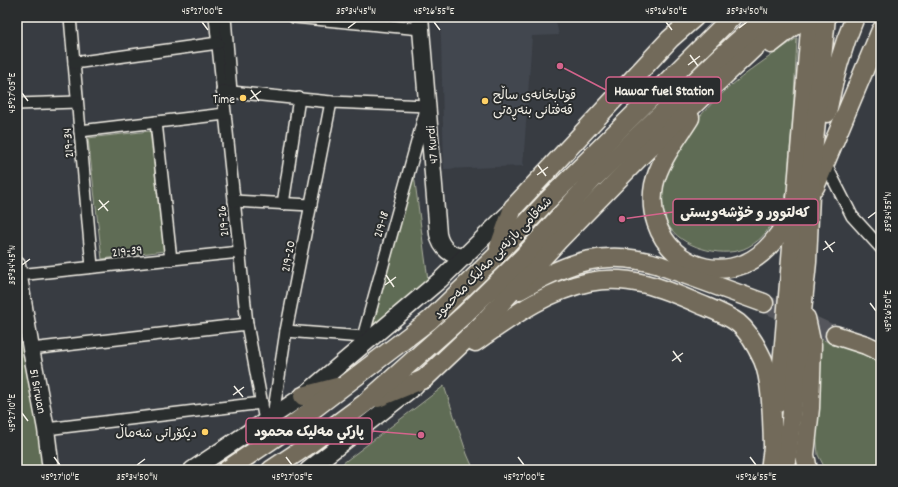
<svg xmlns="http://www.w3.org/2000/svg" width="898" height="487" font-family="Dekko,'Playpen Sans Arabic',sans-serif">
	<style>
		.built { fill: #424750 }
		.green { fill: #5f6c54; stroke: #aaae9e }
		.lines { fill: none; stroke-linecap: round; stroke-linejoin: round }
		.primary-tunnel { stroke: #54575b; stroke-width: 18; stroke-dasharray: 18 9; stroke-linecap: butt }
		.minor-casing { stroke: #f4f1e8; stroke-width: 14 }
		.secondary-casing { stroke: #f4f1e8; stroke-width: 19 }
		.primary-casing { stroke: #f4f1e8; stroke-width: 21 }
		.trunk-casing { stroke: #f4f1e8; stroke-width: 21 }
		.minor { stroke: #2a2d2e; stroke-width: 11 }
		.secondary { stroke: #2a2d2e; stroke-width: 16 }
		.primary { stroke: #726b5a; stroke-width: 18 }
		.trunk { stroke: #726b5a; stroke-width: 18 }
		.ticks { fill: none; stroke: #f4f1e8; stroke-width: 1.5 }
		.poi-dot { fill: #ffd166; stroke: #2a2d2e; stroke-width: 1.5 }
		.labels { text-anchor: middle; stroke-width: 4; stroke-linejoin: round; paint-order: stroke }
		.poi-label { font-size: 13px; fill: #f4f1e8; stroke: #2a2d2e; text-anchor: end }
		.street-label { font-size: 13px; fill: #f4f1e8; stroke: #2a2d2e }
		.leader { fill: none; stroke: #d4648c; stroke-width: 1.5 }
		.callout-dot { fill: #d4648c; stroke: #2a2d2e; stroke-width: 1.5 }
		.callout { fill: #2a2d2e; stroke: #d4648c; stroke-width: 1.5 }
		.callout-label { font-size: 14px; text-anchor: middle; font-weight: bold; fill: #f4f1e8 }
		.neatline { fill: none; stroke: #f4f1e8; stroke-width: 1.5 }
		.ticks-label { font-size: 10px; text-anchor: middle; fill: #f4f1e8 }
	</style>
	<rect width="100%" height="100%" fill="#383c42"/>
	<filter id="ink" filterUnits="userSpaceOnUse"><feTurbulence type="fractalNoise" baseFrequency=".025" numOctaves="2"/><feDisplacementMap in="SourceGraphic" scale="8" xChannelSelector="R" yChannelSelector="G"/><feConvolveMatrix kernelMatrix="1 2 1 2 8 2 1 2 1" color-interpolation-filters="sRGB"/></filter>
	<g filter="url(#ink)">
		<path class="built" d="M 439,17 L 555,17 L 559,35 L 532,36 L 523,166 L 444,169 L 441,37 Z"/>
		<g class="green">
			<path d="M 797,38 C 795,79 793,121 789,162 C 788,172 789,188 785,198 C 784,202 780,207 778,211 C 770,227 765,238 748,247 C 726,259 686,249 671,229 C 662,219 659,199 661,186 C 664,173 671,162 677,151 C 682,142 687,133 693,125 C 720,89 760,63 797,38 Z"/>
			<path d="M 150,131 L 164,251 L 102,259 L 88,138 Z"/>
			<path d="M 413,167 L 428,280 L 372,330 Z"/>
			<path d="M 17,263 L 48,470 L 17,470 Z"/>
			<path d="M 821,339 L 881,361 L 881,470 L 826,470 L 818,455 L 816,432 Z"/>
			<path d="M 444,386 L 467,454 L 474,470 L 334,470 Z"/>
		</g>
		<g class="lines">
			<path class="primary-tunnel" d="M 764,303 L 835,335"/>
			<g class="minor-casing">
				<g id="minor">
					<path d="M 70,17 L 92,267"/>
					<path d="M 215,17 L 247,324 L 265,421"/>
					<path d="M 225,17 L 231,92"/>
					<path d="M 294,17 L 421,29"/>
					<path d="M 74,63 L 218,43"/>
					<path d="M 222,91 L 331,102 L 427,106 L 360,348"/>
					<path d="M 17,104 L 77,102"/>
					<path d="M 156,122 L 171,260"/>
					<path d="M 80,131 L 225,114"/>
					<path d="M 825,163 L 852,216 L 881,248"/>
					<path d="M 234,201 L 311,205"/>
					<path d="M 283,204 L 299,98"/>
					<path d="M 18,275 L 240,252"/>
					<path d="M 286,331 L 363,337"/>
					<path d="M 31,349 L 247,324"/>
					<path d="M 273,416 L 286,331 L 331,102"/>
					<path d="M 46,429 L 262,403"/>
				</g>
			</g>
			<g class="secondary-casing">
				<g id="secondary">
					<path d="M 420,17 L 438,234 C 441,249 451,256 465,257"/>
					<path d="M 17,265 L 31,349 L 46,429 L 51,470"/>
					<path d="M 192,470 L 303,396 L 440,280 L 513,209"/>
					<path d="M 308,470 L 415,386"/>
				</g>
			</g>
			<g class="primary-casing">
				<g id="primary">
					<path d="M 771,44 L 805,17"/>
					<path d="M 827,113 C 833,80 842,48 855,17"/>
					<path d="M 690,118 C 677,139 659,161 654,185 C 644,239 691,284 744,264 C 766,255 783,232 791,210"/>
					<path d="M 815,187 L 881,30"/>
					<path d="M 513,208 L 670,39 L 695,17"/>
					<path d="M 520,290 C 568,262 605,248 659,265 L 764,303"/>
					<path d="M 806,318 L 812,346 L 810,408 L 805,455 L 808,470"/>
					<path d="M 835,335 L 866,345 L 881,352"/>
					<path d="M 475,342 C 510,318 546,291 589,282 C 628,274 663,288 697,303 C 711,309 726,314 738,323 C 749,332 757,347 763,360 C 772,381 772,421 773,444"/>
					<path d="M 424,379 L 480,326 L 559,240 L 642,155 L 708,91 L 756,46 L 783,17"/>
					<path d="M 778,403 L 784,344 L 811,17"/>
					<path d="M 770,470 L 775,432"/>
					<path d="M 786,470 L 807,262 L 811,173 L 826,17"/>
				</g>
			</g>
			<g class="trunk-casing">
				<g id="trunk">
					<path d="M 499,247 L 513,208"/>
					<path d="M 303,396 L 337,387"/>
					<path d="M 378,398 L 424,379"/>
					<path d="M 227,470 L 286,430 L 430,320 L 496,256 L 546,202 L 732,17"/>
					<path d="M 271,470 L 307,446 L 364,404 L 465,314 L 523,257 L 593,179 L 716,61 L 764,17"/>
				</g>
			</g>
			<use href="#minor" class="minor"/>
			<use href="#secondary" class="secondary"/>
			<use href="#primary" class="primary"/>
			<use href="#trunk" class="trunk"/>
		</g>
	</g>
	<path class="ticks" d="M 202,22 L 208,30M 434,22 L 440,30M 666,22 L 672,30M 348,28 L 356,22M 739,28 L 747,22M 690,55 L 698,66M 688,65 L 700,56M 251,90 L 259,101M 22,93 L 28,101M 250,99 L 261,91M 538,165 L 546,176M 537,175 L 548,167M 99,200 L 108,211M 98,210 L 109,201M 868,218 L 876,212M 825,241 L 833,252M 823,250 L 835,242M 22,265 L 30,259M 386,275 L 394,287M 385,285 L 396,277M 870,303 L 876,311M 673,351 L 681,362M 672,361 L 683,353M 234,386 L 243,397M 233,395 L 244,387M 22,413 L 28,421M 54,457 L 60,465M 286,457 L 292,465M 518,457 L 524,465M 750,457 L 756,465M 137,465 L 145,459"/>
	<g class="poi-dot">
		<circle cx="243" cy="98" r="4"/>
		<circle cx="485" cy="101" r="4"/>
		<circle cx="205" cy="432" r="4"/>
	</g>
	<g class="labels">
		<g class="poi-label">
			<text x="493" y="99" text-anchor="start">قوتابخانەی ساڵح<tspan x="493" dy="15">قەفتانی بنەڕەتی</tspan></text>
			<text x="235" y="103">Time</text>
			<text x="197" y="437">دیکۆراتی شەماڵ</text>
		</g>
		<g class="street-label">
			<text transform="translate(67 143) rotate(-95)" y="5">219-34</text>
			<text transform="translate(431 145) rotate(-95)" y="5">47 Kurdi</text>
			<text transform="translate(222 221) rotate(-96)" y="5">219-26</text>
			<text transform="translate(380 224) rotate(-74)" y="5">219-18</text>
			<text transform="translate(127 250) rotate(-6)" y="5">219-39</text>
			<text transform="translate(287 256) rotate(-79)" y="5">219-20</text>
			<text transform="translate(492 257) rotate(-46)" y="5">شەقامی بازنەیی مەلیک مەحمود</text>
			<text transform="translate(39 391) rotate(79)" y="5">51 Sirwan</text>
		</g>
	</g>
	<path class="leader" d="M560 66L606 90M622 219L673 212M421 435L372 431"/>
	<g class="callout-dot">
		<circle cx="560" cy="66" r="4"/>
		<circle cx="622" cy="219" r="4"/>
		<circle cx="421" cy="435" r="4"/>
	</g>
	<g class="callout">
		<rect x="606" y="77" width="115" height="26" rx="4"/>
		<rect x="673" y="199" width="145" height="26" rx="4"/>
		<rect x="246" y="418" width="126" height="26" rx="4"/>
	</g>
	<g class="callout-label">
		<text x="664" y="95">Hawar fuel Station</text>
		<text x="745" y="217">کەلتوور و خۆشەویستی</text>
		<text x="309" y="436">پارکي مەليک محمود</text>
	</g>
	<rect width="898" height="487" fill="none" stroke="#2a2d2e" stroke-width="44"/>
	<rect x="22" y="22" width="854" height="443" class="neatline"/>
	<g class="ticks-label">
		<text x="202" y="14">45°27'00"E</text>
		<text x="356" y="14">35°34'45"N</text>
		<text x="434" y="14">45°26'55"E</text>
		<text x="666" y="14">45°26'50"E</text>
		<text x="747" y="14">35°34'50"N</text>
		<text transform="translate(11 93) rotate(-90)" y="4">45°27'05"E</text>
		<text transform="translate(887 212) rotate(-90)" y="4">35°34'55"N</text>
		<text transform="translate(11 265) rotate(-90)" y="4">35°34'45"N</text>
		<text transform="translate(887 311) rotate(-90)" y="4">45°26'50"E</text>
		<text transform="translate(11 413) rotate(-90)" y="4">45°27'10"E</text>
		<text x="60" y="480">45°27'10"E</text>
		<text x="137" y="480">35°34'50"N</text>
		<text x="292" y="480">45°27'05"E</text>
		<text x="524" y="480">45°27'00"E</text>
		<text x="756" y="480">45°26'55"E</text>
	</g>
</svg>
